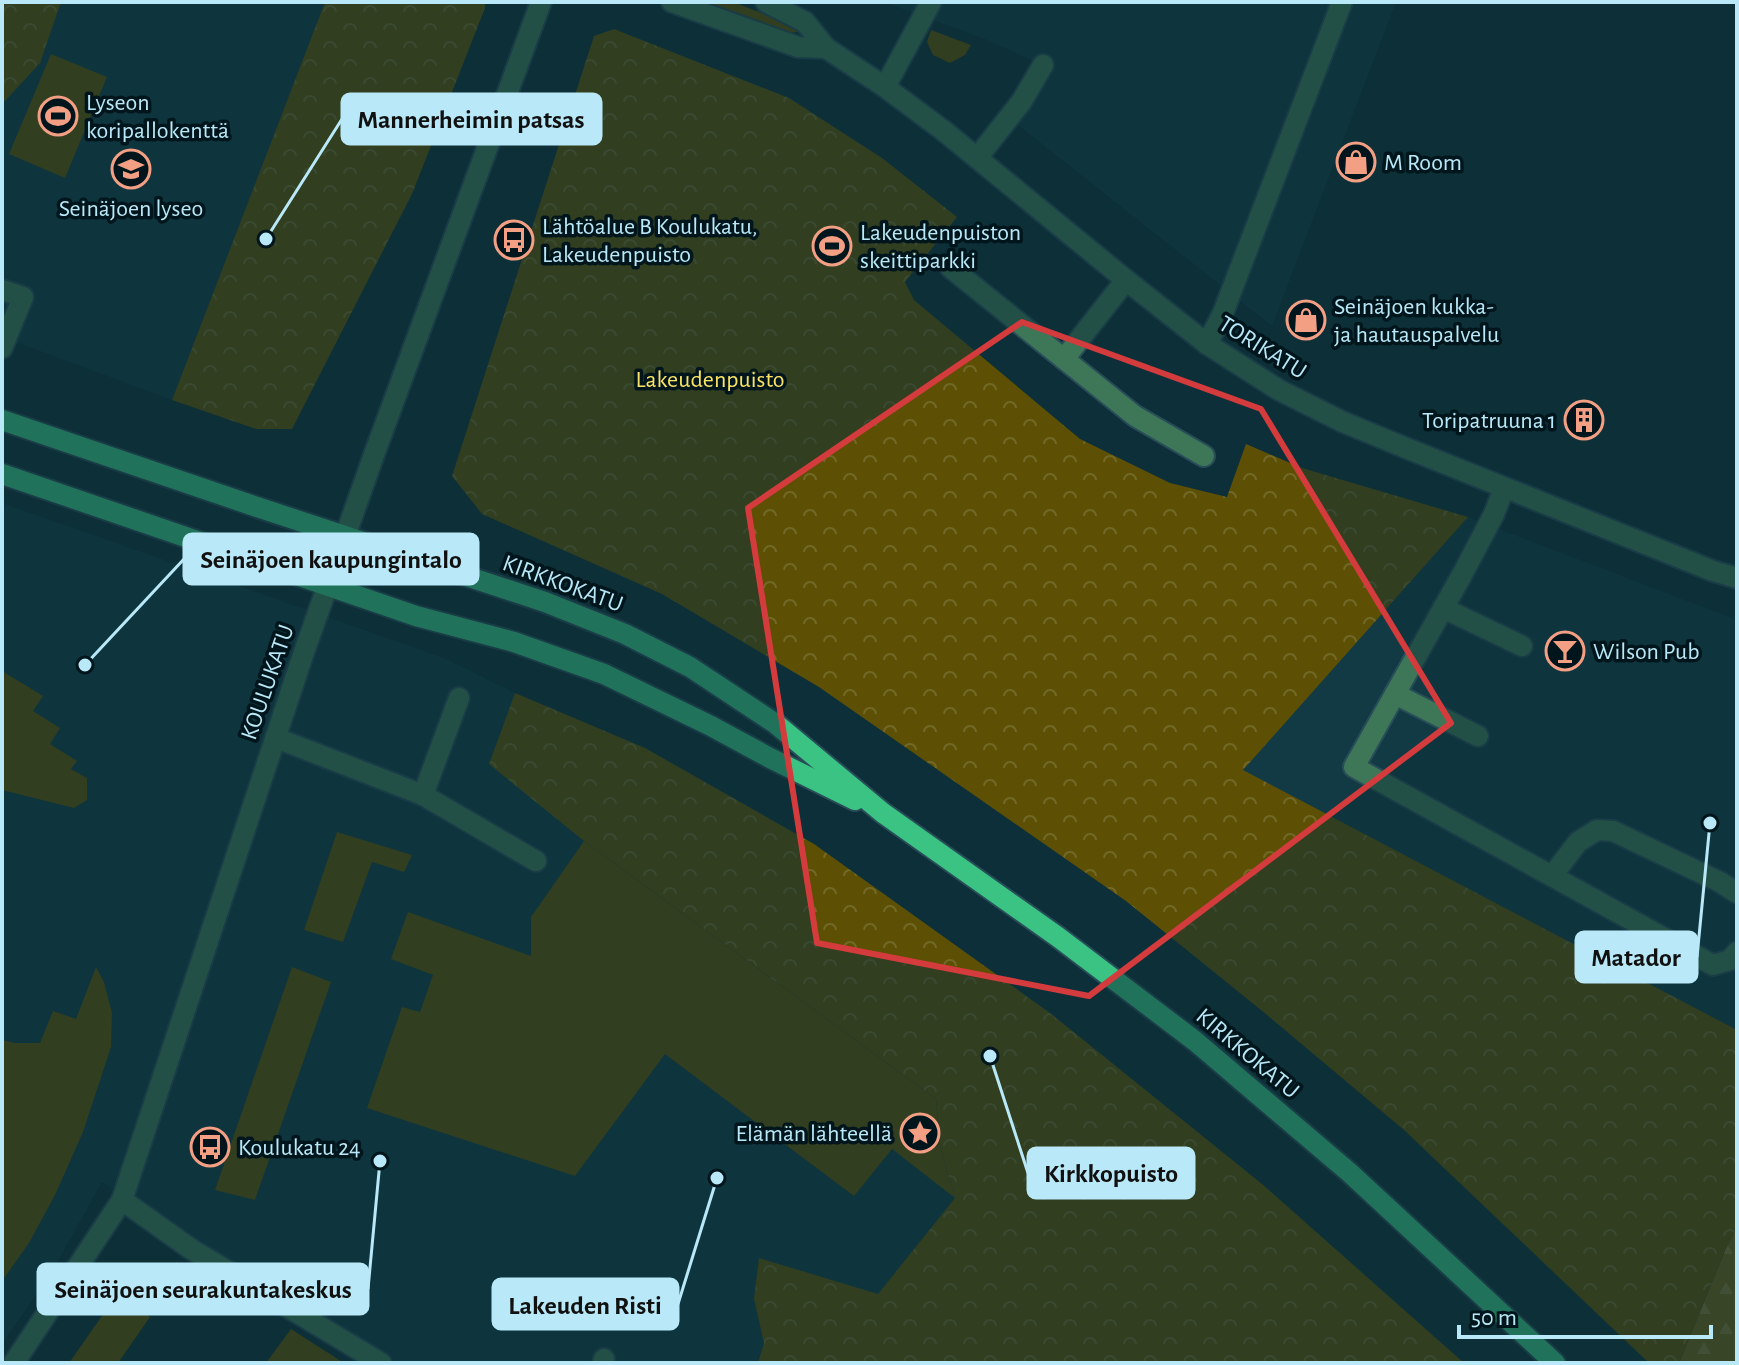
<svg xmlns="http://www.w3.org/2000/svg" width="1739" height="1365" font-family="'Alegreya Sans',sans-serif">
	<style>
		.built { fill: #113a44 }
		.grass { fill: #5d5004 }
		.forest { fill: url(#forest-firs) }
		.park { fill: url(#park-crowns) }
		.lines { fill: none; stroke-linecap: round; stroke-linejoin: round }
		.minor-casing { stroke: #284d58; stroke-width: 24 }
		.major-casing { stroke: #284d58; stroke-width: 24 }
		.minor { stroke: #3d7758; stroke-width: 20 }
		.major { stroke: #3ac383; stroke-width: 20 }
		.marked { fill: none; stroke: #d33b3d; stroke-width: 6; stroke-linejoin: round }
		.labels { text-anchor: middle; stroke-width: 7; stroke-linejoin: round; paint-order: stroke }
		.poi-label { font-size: 24px; fill: #b9e9f8; stroke: #01161c; text-anchor: start }
		.street-label { font-size: 24px; fill: #b9e9f8; stroke: #01161c }
		.park-label { font-size: 24px; fill: #fae264; stroke: #01161c }
		.leader { fill: none; stroke: #b9e9f8; stroke-width: 3 }
		.callout-dot { fill: #b9e9f8; stroke: #01161c; stroke-width: 3 }
		.callout { fill: #b9e9f8; stroke: #b9e9f8; stroke-width: 3 }
		.callout-label { font-size: 26px; text-anchor: middle; font-weight: bold; fill: #111 }
	</style>
	<defs>
		<pattern id="forest-firs" width="22" height="20" patternUnits="userSpaceOnUse" patternTransform="scale(2)"><rect width="22" height="20" fill="#6d5f12"/><path d="M5 1l3.5 6h-7zM16 11l3.5 6h-7z" fill="#807635"/></pattern>
		<pattern id="park-crowns" width="20" height="18" patternUnits="userSpaceOnUse" patternTransform="scale(2)"><rect width="20" height="18" fill="#5d5004"/><path d="M2 6a3 3 0 1 1 6 0M12 15a3 3 0 1 1 6 0" fill="none" stroke="#726929"/></pattern>
	</defs>
	<rect width="100%" height="100%" fill="#0c2f39"/>
	<g class="built">
		<path d="M 2,2 L 325,2 L 172,400 L 2,337 Z"/>
		<path d="M 884,2 L 1396,2 L 1272,326 L 1009,118 L 1042,65 L 987,40 Z"/>
		<path d="M 2,503 L 444,658 L 515,693 L 645,748 L 814,844 L 1050,1013 L 1262,1184 L 1464,1363 L 390,1363 L 102,1182 L 53,1270 L 2,1344 Z"/>
		<path d="M 1468,517 L 1737,620 L 1737,1030 L 1242,770 Z"/>
	</g>
	<g class="grass">
		<path d="M 708,2 L 733,2 L 774,18 L 800,32 L 787,33 Z"/>
		<path d="M 931,30 L 971,45 L 965,55 L 950,63 L 933,55 L 927,42 Z"/>
		<path d="M 51,54 L 107,77 L 65,178 L 9,154 Z"/>
		<path d="M 2,671 L 43,696 L 33,711 L 60,728 L 50,744 L 77,761 L 71,769 L 87,778 L 87,800 L 74,808 L 2,790 Z"/>
		<path d="M 337,832 L 412,855 L 404,872 L 372,862 L 343,942 L 304,930 Z"/>
		<path d="M 584,841 L 936,1099 L 940,1146 L 955,1198 L 892,1149 L 854,1196 L 665,1054 L 575,1176 L 367,1108 L 402,1007 L 420,1012 L 433,975 L 391,959 L 408,912 L 531,956 L 531,917 Z"/>
		<path d="M 96,967 L 104,982 L 112,1013 L 111,1047 L 83,1132 L 55,1195 L 29,1243 L 2,1281 L 2,1040 L 15,1043 L 40,1043 L 53,1011 L 76,1019 Z"/>
		<path d="M 292,967 L 331,982 L 255,1200 L 215,1190 Z"/>
		<path d="M 176,1262 L 203,1280 L 191,1298 L 173,1286 L 161,1302 L 129,1279 C 140,1266 153,1268 169,1270 Z"/>
		<path d="M 118,1293 L 150,1317 L 118,1363 L 69,1363 Z"/>
		<path d="M 291,1329 L 344,1363 L 266,1363 Z"/>
	</g>
	<path class="forest" d="M 1737,1227 L 1737,1363 L 1679,1363 L 1726,1248 Z"/>
	<g class="park">
		<path d="M 2,2 L 61,2 L 40,63 L 5,101 L 2,99 Z"/>
		<path d="M 325,2 L 485,2 L 485,8 L 412,194 L 292,429 L 256,429 L 172,400 Z"/>
		<path d="M 614,29 L 789,98 L 882,158 L 957,217 L 905,282 L 914,300 L 1080,439 L 1170,483 L 1227,497 L 1246,444 L 1302,468 L 1468,517 L 1243,770 L 1737,1030 L 1737,1227 L 1726,1248 L 1679,1363 L 1649,1363 L 1404,1130 L 1261,1010 L 1126,901 L 819,687 L 662,594 L 482,514 L 452,476 L 594,36 Z"/>
		<path d="M 515,693 L 645,748 L 814,844 L 1050,1013 L 1262,1184 L 1464,1363 L 758,1363 L 764,1343 L 754,1299 L 759,1258 L 878,1294 L 955,1198 L 940,1146 L 936,1099 L 584,841 L 489,764 Z"/>
	</g>
	<g class="lines">
		<g class="minor-casing">
			<g id="minor">
				<path d="M 672,2 L 798,47 L 826,48"/>
				<path d="M 766,2 L 805,22 L 826,48 L 885,87 L 944,131 L 1126,280 L 1207,344 L 1279,390 L 1343,422 L 1406,448 L 1713,571 L 1737,578"/>
				<path d="M 885,87 L 931,2"/>
				<path d="M 977,158 L 1022,101 L 1043,65"/>
				<path d="M 951,268 L 1064,359"/>
				<path d="M 1126,280 L 1064,359 L 1135,416 L 1204,456"/>
				<path d="M 2,290 L 23,297 L 2,348"/>
				<path d="M 1207,344 L 1223,313 L 1342,2"/>
				<path d="M 1504,488 L 1494,514 L 1463,573 L 1354,767 L 1713,965 L 1730,960 L 1737,952"/>
				<path d="M 1443,608 L 1522,646"/>
				<path d="M 1395,694 L 1478,736"/>
				<path d="M 276,738 L 423,795 L 536,861"/>
				<path d="M 423,795 L 459,698"/>
				<path d="M 1552,876 L 1578,842 L 1597,830 L 1613,831 L 1720,882 L 1737,893"/>
				<path d="M 122,1200 L 191,1249 L 381,1363"/>
				<path d="M 14,1363 L 122,1200 L 303,655 L 375,452 L 541,2"/>
				<path d="M 603,1363 L 604,1359"/>
			</g>
		</g>
		<g class="major-casing">
			<g id="major">
				<path d="M 2,420 L 257,507 L 545,602 L 625,634 L 690,667 L 776,724 L 883,813 L 1058,937 L 1195,1041 L 1350,1173 L 1555,1363"/>
				<path d="M 2,474 L 416,616 L 514,642 L 604,674 L 711,726 L 770,758 L 855,800"/>
			</g>
		</g>
		<use href="#minor" class="minor"/>
		<use href="#major" class="major"/>
	</g>
	<path d="M0 0H1739V1365H0ZM 1022,322 L 1261,409 L 1451,723 L 1089,996 L 817,943 L 748,508 Z" fill="#0c2f39" fill-opacity=".55" fill-rule="evenodd"/>
	<path class="marked" d="M 1022,322 L 1261,409 L 1451,723 L 1089,996 L 817,943 L 748,508 Z"/>
	<defs>
		<g id="stadium-ring" transform="scale(2)"><circle r="9.5" fill="#01161c" stroke="#f39f84" stroke-width="1.5"/><path d="M0-5a6.5 5 0 1 0 0 10a6.5 5 0 1 0 0-10ZM-3.5-1.8h7v3.6h-7Z" fill="#f39f84"/></g>
		<g id="shop-ring" transform="scale(2)"><circle r="9.5" fill="#01161c" stroke="#f39f84" stroke-width="1.5"/><path d="M-5-2.5h2.3a2.7 3.5 0 0 1 5.4 0H5L5.5 6h-11ZM-1.5-2.5h3a1.5 2.3 0 0 0-3 0Z" fill="#f39f84"/></g>
		<g id="school-ring" transform="scale(2)"><circle r="9.5" fill="#01161c" stroke="#f39f84" stroke-width="1.5"/><path d="M0-5L7-2L0 1L-7-2ZM-4 1L0 2.5L4 1V4Q0 6-4 4Z" fill="#f39f84"/></g>
		<g id="bus-ring" transform="scale(2)"><circle r="9.5" fill="#01161c" stroke="#f39f84" stroke-width="1.5"/><path d="M-5-6H5V4H4V6H2V4H-2V6H-4V4H-5ZM-3.5-4V0h7V-4ZM-3.5 1.2v1.5H-2V1.2ZM2 1.2v1.5H3.5V1.2Z" fill="#f39f84"/></g>
		<g id="building-ring" transform="scale(2)"><circle r="9.5" fill="#01161c" stroke="#f39f84" stroke-width="1.5"/><path d="M-4-6H4V6H1V3H-1V6H-4ZM-2.5-4.3h1.7v1.8h-1.7ZM.8-4.3h1.7v1.8H.8ZM-2.5-1h1.7V.8h-1.7ZM.8-1h1.7V.8H.8Z" fill="#f39f84"/></g>
		<g id="bar-ring" transform="scale(2)"><circle r="9.5" fill="#01161c" stroke="#f39f84" stroke-width="1.5"/><path d="M-6-5H6L.8 .8V4.5H3.5V6h-7V4.5H-.8V.8Z" fill="#f39f84"/></g>
		<g id="sight-ring" transform="scale(2)"><circle r="9.5" fill="#01161c" stroke="#f39f84" stroke-width="1.5"/><path d="M0-6L1.8-2.2L6-1.7L2.9 1.2L3.7 5.4L0 3.3L-3.7 5.4L-2.9 1.2L-6-1.7L-1.8-2.2Z" fill="#f39f84"/></g>
	</defs>
	<g fill-rule="evenodd">
		<use href="#stadium-ring" x="58" y="116"/>
		<use href="#shop-ring" x="1356" y="162"/>
		<use href="#school-ring" x="131" y="169"/>
		<use href="#bus-ring" x="514" y="240"/>
		<use href="#stadium-ring" x="832" y="246"/>
		<use href="#shop-ring" x="1306" y="320"/>
		<use href="#building-ring" x="1584" y="420"/>
		<use href="#bar-ring" x="1565" y="651"/>
		<use href="#sight-ring" x="920" y="1133"/>
		<use href="#bus-ring" x="210" y="1147"/>
	</g>
	<g class="labels">
		<g class="poi-label">
			<text x="86" y="110">Lyseon<tspan x="86" dy="28">koripallokenttä</tspan></text>
			<text x="1384" y="170">M Room</text>
			<text x="131" y="216" text-anchor="middle">Seinäjoen lyseo</text>
			<text x="542" y="234">Lähtöalue B Koulukatu,<tspan x="542" dy="28">Lakeudenpuisto</tspan></text>
			<text x="860" y="240">Lakeudenpuiston<tspan x="860" dy="28">skeittiparkki</tspan></text>
			<text x="1334" y="314">Seinäjoen kukka-<tspan x="1334" dy="28">ja hautauspalvelu</tspan></text>
			<text x="1556" y="428" text-anchor="end">Toripatruuna 1</text>
			<text x="1593" y="659">Wilson Pub</text>
			<text x="892" y="1141" text-anchor="end">Elämän lähteellä</text>
			<text x="238" y="1155">Koulukatu 24</text>
		</g>
		<g class="street-label">
			<text transform="translate(1263 347) rotate(32)" y="8">TORIKATU</text>
			<text transform="translate(563 583) rotate(20)" y="8">KIRKKOKATU</text>
			<text transform="translate(267 682) rotate(-71)" y="8">KOULUKATU</text>
			<text transform="translate(1248 1053) rotate(40)" y="8">KIRKKOKATU</text>
		</g>
		<g class="park-label">
			<text x="710" y="387">Lakeudenpuisto</text>
		</g>
	</g>
	<path class="leader" d="M266 239L342 119M85 665L184 559M1710 823L1697 957M990 1056L1028 1173M380 1161L368 1289M717 1178L678 1304"/>
	<g class="callout-dot">
		<circle cx="266" cy="239" r="8"/>
		<circle cx="85" cy="665" r="8"/>
		<circle cx="1710" cy="823" r="8"/>
		<circle cx="990" cy="1056" r="8"/>
		<circle cx="380" cy="1161" r="8"/>
		<circle cx="717" cy="1178" r="8"/>
	</g>
	<g class="callout">
		<rect x="342" y="94" width="259" height="50" rx="8"/>
		<rect x="184" y="534" width="294" height="50" rx="8"/>
		<rect x="1576" y="932" width="121" height="50" rx="8"/>
		<rect x="1028" y="1148" width="166" height="50" rx="8"/>
		<rect x="38" y="1264" width="330" height="50" rx="8"/>
		<rect x="493" y="1279" width="185" height="50" rx="8"/>
	</g>
	<g class="callout-label">
		<text x="471" y="128">Mannerheimin patsas</text>
		<text x="331" y="568">Seinäjoen kaupungintalo</text>
		<text x="1636" y="966">Matador</text>
		<text x="1111" y="1182">Kirkkopuisto</text>
		<text x="203" y="1298">Seinäjoen seurakuntakeskus</text>
		<text x="585" y="1314">Lakeuden Risti</text>
	</g>
	<rect width="1739" height="1365" fill="none" stroke="#b9e9f8" stroke-width="8"/>
	<path d="M1459 1325v12h252v-12" fill="none" stroke="#b9e9f8" stroke-width="4"/>
	<text x="1471" y="1325" font-size="24" fill="#b9e9f8" stroke="#01161c" stroke-width="6" paint-order="stroke">50 m</text>
</svg>
